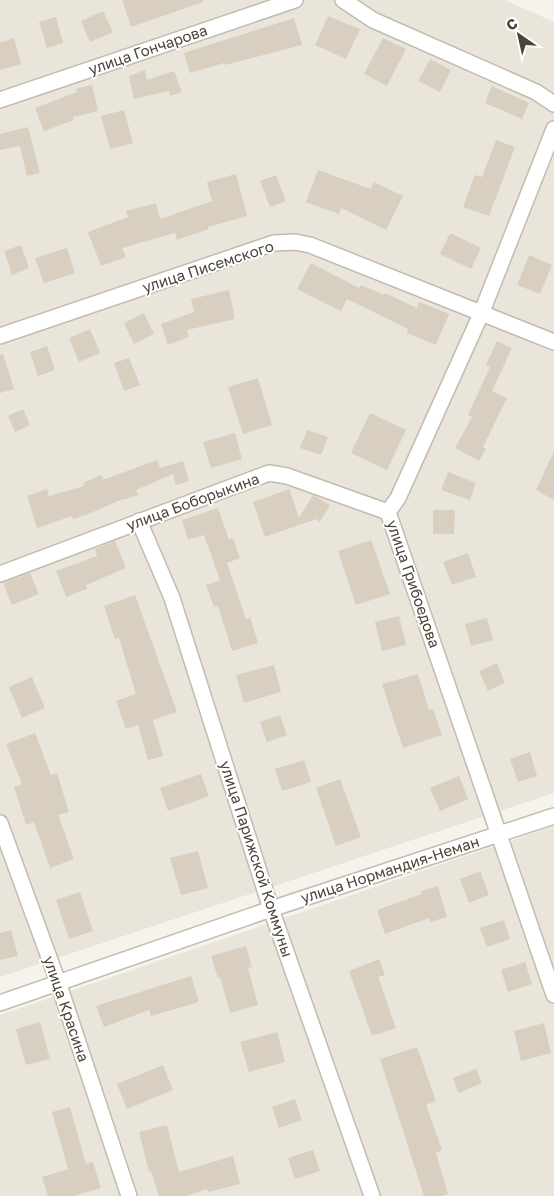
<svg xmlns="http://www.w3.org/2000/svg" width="554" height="1196" font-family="'Golos Text',sans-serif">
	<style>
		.residential { fill: #eae5da }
		.building { fill: #d8cfc1 }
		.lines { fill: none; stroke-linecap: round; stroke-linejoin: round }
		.minor-casing { stroke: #c2bbae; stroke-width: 18 }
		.minor { stroke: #fff; stroke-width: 15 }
		.labels { text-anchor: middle; stroke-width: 4; stroke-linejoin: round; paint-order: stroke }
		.street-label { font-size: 15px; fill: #4b4439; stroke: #fff }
	</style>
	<rect width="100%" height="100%" fill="#f6f3ec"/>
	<g class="residential">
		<path d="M 0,0 L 505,0 L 554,22 L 554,793 L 0,977 Z"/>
		<path d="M 554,826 L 554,1196 L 0,1196 L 0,1015 Z"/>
	</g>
	<g class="building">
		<path d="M 122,0 L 202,0 L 203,2 L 131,27 Z"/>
		<path d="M 103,11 L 113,32 L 90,42 L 81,21 Z"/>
		<path d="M 328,16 L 360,29 L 346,59 L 315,45 Z"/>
		<path d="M 56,17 L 63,43 L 47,48 L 39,22 Z"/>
		<path d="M 294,18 L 302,45 L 225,65 L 224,63 L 190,73 L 184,53 Z"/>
		<path d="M 14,38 L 21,64 L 0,70 L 0,43 Z"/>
		<path d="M 383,38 L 406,49 L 387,86 L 364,74 Z"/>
		<path d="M 430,59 L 451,70 L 440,92 L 418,81 Z"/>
		<path d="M 145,70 L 147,80 L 174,71 L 182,92 L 170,96 L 169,91 L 134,99 L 129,76 Z"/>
		<path d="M 92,85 L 98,111 L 73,117 L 74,120 L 44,131 L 35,108 L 77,92 L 76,89 Z"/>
		<path d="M 492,86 L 529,103 L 522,119 L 485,103 Z"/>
		<path d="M 124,110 L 133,143 L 110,149 L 101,116 Z"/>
		<path d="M 28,127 L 40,173 L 27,176 L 20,146 L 0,150 L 0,134 Z"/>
		<path d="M 496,140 L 515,147 L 489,216 L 463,207 L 475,175 L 482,177 Z"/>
		<path d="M 318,170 L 371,189 L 374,182 L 403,196 L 386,230 L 341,208 L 339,214 L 306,202 Z"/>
		<path d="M 236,174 L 247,216 L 208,227 L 209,229 L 177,240 L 175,233 L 122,248 L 126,257 L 101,266 L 88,232 L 128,217 L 126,211 L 156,203 L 160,219 L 212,201 L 207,182 Z"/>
		<path d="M 276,175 L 286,201 L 270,207 L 260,181 Z"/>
		<path d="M 450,233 L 481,248 L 471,269 L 440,254 Z"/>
		<path d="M 21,245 L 29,268 L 12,275 L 4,251 Z"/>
		<path d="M 67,248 L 75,273 L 44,283 L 35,258 Z"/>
		<path d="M 529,255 L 552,265 L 540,294 L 517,285 Z"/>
		<path d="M 311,263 L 359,288 L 361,285 L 384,295 L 385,293 L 417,308 L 419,302 L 449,314 L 436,345 L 407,333 L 408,329 L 347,299 L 341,311 L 297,289 Z"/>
		<path d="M 229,290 L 235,319 L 187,330 L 189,337 L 168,345 L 161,324 L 194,312 L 191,299 Z"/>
		<path d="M 144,313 L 154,334 L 134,344 L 124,323 Z"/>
		<path d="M 90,329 L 100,353 L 79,362 L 69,338 Z"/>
		<path d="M 497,341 L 512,348 L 492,391 L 507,398 L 483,447 L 486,449 L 479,461 L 455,448 L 472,417 L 468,415 L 490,367 L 486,365 Z"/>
		<path d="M 47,346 L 55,370 L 38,376 L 30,352 Z"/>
		<path d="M 0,354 L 3,354 L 14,389 L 0,393 Z"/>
		<path d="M 129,358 L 140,385 L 124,391 L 114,363 Z"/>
		<path d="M 258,378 L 272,425 L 243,434 L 228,387 Z"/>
		<path d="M 23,409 L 30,425 L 15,432 L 8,416 Z"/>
		<path d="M 370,413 L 406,430 L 387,470 L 351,453 Z"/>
		<path d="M 307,430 L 328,437 L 321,455 L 300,448 Z"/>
		<path d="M 235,433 L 242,459 L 211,468 L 203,442 Z"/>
		<path d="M 554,451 L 554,500 L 536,490 Z"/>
		<path d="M 157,460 L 160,468 L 183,461 L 189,481 L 176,485 L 173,474 L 136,490 L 138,495 L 123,500 L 123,499 L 86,515 L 73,519 L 72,516 L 37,528 L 27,496 L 47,489 L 49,496 L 84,486 L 83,483 L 101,475 L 103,480 Z"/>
		<path d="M 448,472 L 476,483 L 470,500 L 441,490 Z"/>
		<path d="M 289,489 L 299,518 L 313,495 L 330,505 L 320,522 L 316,519 L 265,537 L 253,502 Z"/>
		<path d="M 218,508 L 229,540 L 233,538 L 240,558 L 227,563 L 246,619 L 250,617 L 258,643 L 232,651 L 218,606 L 214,607 L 206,585 L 220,580 L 204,535 L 188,540 L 182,520 Z"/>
		<path d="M 433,510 L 455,510 L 454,534 L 433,534 Z"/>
		<path d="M 371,540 L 390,594 L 356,605 L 338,551 Z"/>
		<path d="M 115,541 L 126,568 L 86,585 L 87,589 L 66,597 L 56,571 L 97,556 L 95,549 Z"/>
		<path d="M 468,553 L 476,577 L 452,585 L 443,562 Z"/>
		<path d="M 30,573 L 39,594 L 12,605 L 3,583 Z"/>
		<path d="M 135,595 L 177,712 L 153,720 L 163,756 L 148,760 L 138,725 L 126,729 L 116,701 L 136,694 L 119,638 L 115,639 L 104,606 Z"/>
		<path d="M 399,616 L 406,645 L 382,651 L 375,622 Z"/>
		<path d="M 487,618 L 493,640 L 471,646 L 465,624 Z"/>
		<path d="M 497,663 L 505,683 L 488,691 L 479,671 Z"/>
		<path d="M 274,665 L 281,692 L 244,703 L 236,675 Z"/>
		<path d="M 418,674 L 429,710 L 433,709 L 442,735 L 403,748 L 382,684 Z"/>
		<path d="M 32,677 L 45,708 L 22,718 L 9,687 Z"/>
		<path d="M 280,715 L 287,735 L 267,742 L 260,722 Z"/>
		<path d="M 35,733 L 51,775 L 57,773 L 69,812 L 58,815 L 74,859 L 50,868 L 34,822 L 26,825 L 14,787 L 22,784 L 6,744 Z"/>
		<path d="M 530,752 L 537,776 L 518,782 L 510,759 Z"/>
		<path d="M 304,760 L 311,782 L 282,791 L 275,769 Z"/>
		<path d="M 201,774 L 209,796 L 168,811 L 160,788 Z"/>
		<path d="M 459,776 L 468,799 L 440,811 L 430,788 Z"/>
		<path d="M 340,779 L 361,837 L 336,846 L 316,788 Z"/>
		<path d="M 198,851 L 208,888 L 181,895 L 170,858 Z"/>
		<path d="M 480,871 L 489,895 L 469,903 L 460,879 Z"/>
		<path d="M 438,886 L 447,917 L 430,922 L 429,918 L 385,934 L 377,910 L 422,894 L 421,891 Z"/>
		<path d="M 80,892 L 93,931 L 69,939 L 56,900 Z"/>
		<path d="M 504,920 L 510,939 L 487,947 L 480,928 Z"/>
		<path d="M 11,930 L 18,956 L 0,960 L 0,933 Z"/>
		<path d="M 246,946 L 252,967 L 248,968 L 258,1005 L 230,1013 L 220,977 L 218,978 L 211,956 Z"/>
		<path d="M 379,959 L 385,975 L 378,977 L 396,1028 L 372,1036 L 349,971 Z"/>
		<path d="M 525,962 L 532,984 L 508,992 L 501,970 Z"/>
		<path d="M 191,976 L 199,1002 L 151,1016 L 149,1010 L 104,1027 L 96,1006 Z"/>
		<path d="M 40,1022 L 50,1059 L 26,1065 L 16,1029 Z"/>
		<path d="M 544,1023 L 551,1053 L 521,1061 L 514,1031 Z"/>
		<path d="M 277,1032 L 285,1062 L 249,1072 L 240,1042 Z"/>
		<path d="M 417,1047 L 436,1101 L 426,1105 L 442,1150 L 436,1153 L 448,1194 L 441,1196 L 424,1196 L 380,1059 Z"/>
		<path d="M 163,1065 L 173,1090 L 127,1109 L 117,1084 Z"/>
		<path d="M 476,1069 L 482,1083 L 459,1093 L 453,1078 Z"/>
		<path d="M 295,1099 L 302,1120 L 279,1128 L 272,1107 Z"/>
		<path d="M 70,1107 L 86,1164 L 93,1162 L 101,1188 L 73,1196 L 48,1196 L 42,1177 L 68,1169 L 52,1112 Z"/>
		<path d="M 167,1125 L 179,1172 L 233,1156 L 240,1184 L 208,1192 L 207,1189 L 187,1196 L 159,1196 L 151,1171 L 149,1172 L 139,1132 Z"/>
		<path d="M 313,1150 L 320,1171 L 295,1179 L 288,1158 Z"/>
	</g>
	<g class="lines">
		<g class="minor-casing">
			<g id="minor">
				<path d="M 343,0 L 373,20 L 536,92 L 554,104"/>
				<path d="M 0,100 L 295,0"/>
				<path d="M 554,129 L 481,314 L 398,498 L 388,512 L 554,995"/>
				<path d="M 0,336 L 274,243 L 295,242 L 310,245 L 554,342"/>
				<path d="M 139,521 L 172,598 L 271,909 L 372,1196"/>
				<path d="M 0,574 L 269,473 L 287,476 L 388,512"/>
				<path d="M 0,823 L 58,982 L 129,1196"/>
				<path d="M 0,1003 L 271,909 L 554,816"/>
			</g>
		</g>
		<use href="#minor" class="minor"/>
	</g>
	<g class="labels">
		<g class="street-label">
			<text transform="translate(148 50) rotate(-19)" y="5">улица Гончарова</text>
			<text transform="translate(208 267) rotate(-18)" y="5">улица Писемского</text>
			<text transform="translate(193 502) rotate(-20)" y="5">улица Боборыкина</text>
			<text transform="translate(413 584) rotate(71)" y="5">улица Грибоедова</text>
			<text transform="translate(256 859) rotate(72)" y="5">улица Парижской Коммуны</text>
			<text transform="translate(390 870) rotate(-18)" y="5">улица Нормандия-Неман</text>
			<text transform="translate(66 1009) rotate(71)" y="5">улица Красина</text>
		</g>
	</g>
	<g transform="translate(519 35) rotate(326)" stroke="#ffffff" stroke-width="4" paint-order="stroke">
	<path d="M0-4L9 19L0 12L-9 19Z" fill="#4b4439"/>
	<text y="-8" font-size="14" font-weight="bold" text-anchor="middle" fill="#4b4439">С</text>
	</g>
</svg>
